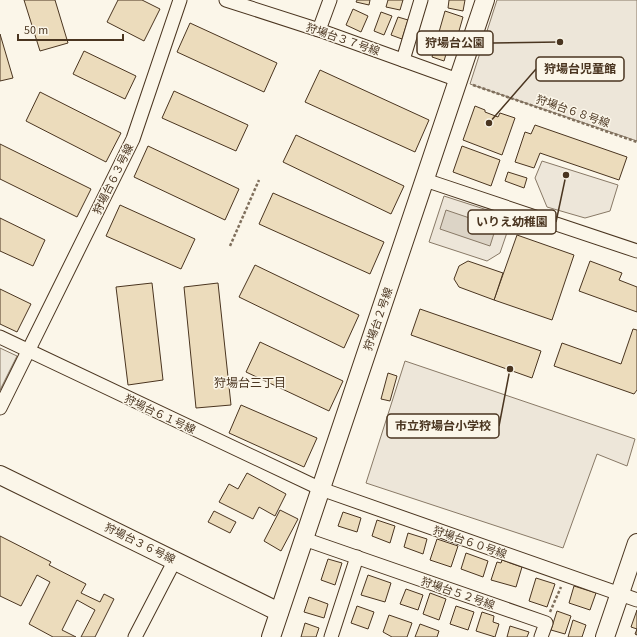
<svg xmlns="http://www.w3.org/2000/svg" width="637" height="637" font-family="'Source Sans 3','Noto Sans JP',sans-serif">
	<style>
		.green { fill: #ede6d9; stroke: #887966 }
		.parking { fill: #ede7d9; stroke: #887966 }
		.water { fill: #dcd4c6; stroke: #887966 }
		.building { fill: #ecdcbc; stroke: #4a3520 }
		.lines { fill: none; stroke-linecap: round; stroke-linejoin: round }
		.street-casing { stroke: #4a3520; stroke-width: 15 }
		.secondary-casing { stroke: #4a3520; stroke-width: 20 }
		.path { stroke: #7f6f5c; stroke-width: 2.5; stroke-dasharray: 3 2; stroke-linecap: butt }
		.street { stroke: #fbf6e9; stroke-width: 13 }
		.secondary { stroke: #fbf6e9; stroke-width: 18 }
		.labels { text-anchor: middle; stroke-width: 3; stroke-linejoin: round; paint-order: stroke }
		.street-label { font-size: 11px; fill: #4a3520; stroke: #fbf6e9 }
		.neighbourhood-label { font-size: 12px; fill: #4a3520; stroke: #fbf6e9 }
		.leader { fill: none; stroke: #4a3520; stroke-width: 1.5 }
		.callout-dot { fill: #4a3520; stroke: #fbf6e9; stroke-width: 1.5 }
		.callout { fill: #fbf6e9; stroke: #4a3520; stroke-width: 1.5 }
		.callout-label { font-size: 12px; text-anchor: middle; font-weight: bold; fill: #4a3520 }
	</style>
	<rect width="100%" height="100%" fill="#fbf6e9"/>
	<g class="green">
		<path d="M 497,0 L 637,0 L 637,141 L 470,84 Z"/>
		<path d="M 542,161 L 618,185 L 610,211 L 585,218 L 547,207 L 535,178 Z"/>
		<path d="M 444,196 L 512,218 L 500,253 L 487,261 L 429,242 Z"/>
		<path d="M 405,361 L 635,439 L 627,466 L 597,454 L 563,548 L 366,483 Z"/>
	</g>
	<path class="parking" d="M 0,348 L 17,356 L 0,390 Z"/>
	<path class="water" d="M 446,210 L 496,227 L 490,246 L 440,229 Z"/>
	<g class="building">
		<path d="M 24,0 L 55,0 L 68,43 L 40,51 Z"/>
		<path d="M 118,0 L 142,0 L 160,9 L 144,41 L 107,22 Z"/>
		<path d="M 357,0 L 370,0 L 369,5 L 356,2 Z"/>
		<path d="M 388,0 L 403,0 L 400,10 L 386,7 Z"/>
		<path d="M 449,0 L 465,0 L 463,11 L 448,8 Z"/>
		<path d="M 353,9 L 368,16 L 361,32 L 346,25 Z"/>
		<path d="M 445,11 L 463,17 L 457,38 L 439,32 Z"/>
		<path d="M 381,12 L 392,16 L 384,35 L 374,31 Z"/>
		<path d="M 398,17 L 408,20 L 402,39 L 391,35 Z"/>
		<path d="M 190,23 L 277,63 L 264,92 L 177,52 Z"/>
		<path d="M 0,34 L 13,78 L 0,81 Z"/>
		<path d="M 437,41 L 449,44 L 444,61 L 432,57 Z"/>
		<path d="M 84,51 L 136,76 L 125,99 L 73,74 Z"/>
		<path d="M 320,70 L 429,120 L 415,152 L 305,102 Z"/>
		<path d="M 174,91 L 248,125 L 236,151 L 162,118 Z"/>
		<path d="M 40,92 L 121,133 L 106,162 L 26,121 Z"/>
		<path d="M 475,106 L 485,110 L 485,112 L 498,117 L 500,113 L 515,118 L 502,155 L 463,140 Z"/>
		<path d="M 535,125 L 627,157 L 619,180 L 540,153 L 534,168 L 515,162 L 525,132 L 531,134 Z"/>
		<path d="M 296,135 L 404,186 L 391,214 L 283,162 Z"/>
		<path d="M 0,144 L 91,189 L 77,217 L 0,179 Z"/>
		<path d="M 148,146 L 239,189 L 225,220 L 134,177 Z"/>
		<path d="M 462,146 L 500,160 L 491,186 L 453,172 Z"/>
		<path d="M 508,172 L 527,178 L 524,188 L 505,181 Z"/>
		<path d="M 273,193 L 384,242 L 370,274 L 259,224 Z"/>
		<path d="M 120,205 L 195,239 L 181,269 L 106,236 Z"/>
		<path d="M 0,218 L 45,240 L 33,266 L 0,251 Z"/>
		<path d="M 517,235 L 574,255 L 552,320 L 494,300 Z"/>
		<path d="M 468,261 L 503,273 L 494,300 L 459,287 L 454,279 L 459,266 Z"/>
		<path d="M 590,261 L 622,273 L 619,280 L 637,287 L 637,312 L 579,291 Z"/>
		<path d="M 255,265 L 359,315 L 344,348 L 239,297 Z"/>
		<path d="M 152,283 L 163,380 L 128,385 L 116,287 Z"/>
		<path d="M 218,283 L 231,405 L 196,408 L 184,287 Z"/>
		<path d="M 0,289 L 31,304 L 17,332 L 0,324 Z"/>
		<path d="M 420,309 L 541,351 L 532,378 L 411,335 Z"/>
		<path d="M 633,329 L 637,330 L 637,390 L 634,394 L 554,366 L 562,343 L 621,364 Z"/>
		<path d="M 260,342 L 343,381 L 329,411 L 246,372 Z"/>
		<path d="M 388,373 L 397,376 L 390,401 L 381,399 Z"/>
		<path d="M 241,405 L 317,438 L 304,467 L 229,433 Z"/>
		<path d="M 247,473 L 286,494 L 275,516 L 259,507 L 253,519 L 219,502 L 229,484 L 238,489 Z"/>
		<path d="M 280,510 L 298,519 L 281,551 L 264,541 Z"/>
		<path d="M 214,511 L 236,522 L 230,533 L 208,522 Z"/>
		<path d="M 343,512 L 361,518 L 357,532 L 338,526 Z"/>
		<path d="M 377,520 L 395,526 L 390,543 L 372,536 Z"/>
		<path d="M 408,533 L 427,539 L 423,554 L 404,547 Z"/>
		<path d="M 0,536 L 51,562 L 49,565 L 86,584 L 81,593 L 100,602 L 104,594 L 114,599 L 95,637 L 81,637 L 95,610 L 77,600 L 62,630 L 76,637 L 53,637 L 29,624 L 50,582 L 37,575 L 21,606 L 0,596 Z"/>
		<path d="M 437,539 L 458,546 L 451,567 L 430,560 Z"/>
		<path d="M 466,553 L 488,561 L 483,577 L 461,569 Z"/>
		<path d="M 328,559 L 342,563 L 335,585 L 321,580 Z"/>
		<path d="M 502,560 L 522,567 L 516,587 L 491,580 L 497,562 L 501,563 Z"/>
		<path d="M 368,575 L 391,583 L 385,602 L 361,595 Z"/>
		<path d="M 536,578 L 555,584 L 547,607 L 529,601 Z"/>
		<path d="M 574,586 L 596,593 L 590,610 L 569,603 Z"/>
		<path d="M 406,589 L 423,595 L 418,610 L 400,604 Z"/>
		<path d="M 430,593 L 446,599 L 439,620 L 423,614 Z"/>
		<path d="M 309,597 L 328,604 L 324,618 L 304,612 Z"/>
		<path d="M 357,606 L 374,612 L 368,629 L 351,623 Z"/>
		<path d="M 456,606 L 474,612 L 468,630 L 450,624 Z"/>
		<path d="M 637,610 L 637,635 L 635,634 L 637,629 L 631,627 Z"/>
		<path d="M 557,611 L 571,616 L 565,634 L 551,630 Z"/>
		<path d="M 482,612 L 494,616 L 493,622 L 499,624 L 495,637 L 476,631 Z"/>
		<path d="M 389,615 L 412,623 L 407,637 L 392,637 L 383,632 Z"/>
		<path d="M 573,620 L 586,625 L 582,637 L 568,637 Z"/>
		<path d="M 305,623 L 319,628 L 316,637 L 301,637 Z"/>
		<path d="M 420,624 L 439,631 L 437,637 L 415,637 Z"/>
		<path d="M 510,626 L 529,632 L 527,637 L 507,637 Z"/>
	</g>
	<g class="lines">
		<g class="street-casing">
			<g id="street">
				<path d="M 226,0 L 319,30 L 458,80"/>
				<path d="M 319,30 L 330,0"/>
				<path d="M 403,60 L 421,0"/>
				<path d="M 425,180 L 637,251"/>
				<path d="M 0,337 L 321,489 L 637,600"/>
				<path d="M 0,408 L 133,139 L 180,0"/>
				<path d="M 304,539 L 546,623 L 541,637"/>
				<path d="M 135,637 L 175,560"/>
				<path d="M 331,637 L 357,557"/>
			</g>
		</g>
		<g class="secondary-casing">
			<g id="secondary">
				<path d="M 0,475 L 279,612"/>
				<path d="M 271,637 L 485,0"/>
				<path d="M 605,637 L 637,543"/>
			</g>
		</g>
		<g class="path">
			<path d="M 473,85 L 637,142"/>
			<path d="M 230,246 L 259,180"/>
			<path d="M 550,612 L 561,587"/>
		</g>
		<use href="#street" class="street"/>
		<use href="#secondary" class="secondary"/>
	</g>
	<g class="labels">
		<g class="street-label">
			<text transform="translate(343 39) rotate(19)" y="4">狩場台３７号線</text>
			<text transform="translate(573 111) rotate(19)" y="4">狩場台６８号線</text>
			<text transform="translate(113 179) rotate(-64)" y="4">狩場台６３号線</text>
			<text transform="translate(378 319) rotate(-71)" y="4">狩場台２号線</text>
			<text transform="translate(160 414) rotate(25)" y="4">狩場台６１号線</text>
			<text transform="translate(470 542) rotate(19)" y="4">狩場台６０号線</text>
			<text transform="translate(140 543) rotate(26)" y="4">狩場台３６号線</text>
			<text transform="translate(458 593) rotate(19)" y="4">狩場台５２号線</text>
		</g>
		<g class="neighbourhood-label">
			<text x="250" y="387">狩場台三丁目</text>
		</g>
	</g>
	<path class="leader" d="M560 42L493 43M489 123L536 69M566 175L556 222M510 369L499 426"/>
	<g class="callout-dot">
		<circle cx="560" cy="42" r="4"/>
		<circle cx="489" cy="123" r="4"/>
		<circle cx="566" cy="175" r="4"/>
		<circle cx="510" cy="369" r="4"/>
	</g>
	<g class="callout">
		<rect x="417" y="31" width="76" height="24" rx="4"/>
		<rect x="536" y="57" width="88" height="24" rx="4"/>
		<rect x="468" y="210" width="88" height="24" rx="4"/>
		<rect x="387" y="414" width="112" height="24" rx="4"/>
	</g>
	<g class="callout-label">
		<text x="455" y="47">狩場台公園</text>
		<text x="580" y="73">狩場台児童館</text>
		<text x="512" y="226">いりえ幼稚園</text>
		<text x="443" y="430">市立狩場台小学校</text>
	</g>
	<path d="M18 34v6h105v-6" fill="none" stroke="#4a3520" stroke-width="2"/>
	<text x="24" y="34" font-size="12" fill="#4a3520" stroke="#fbf6e9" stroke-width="3" paint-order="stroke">50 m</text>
</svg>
